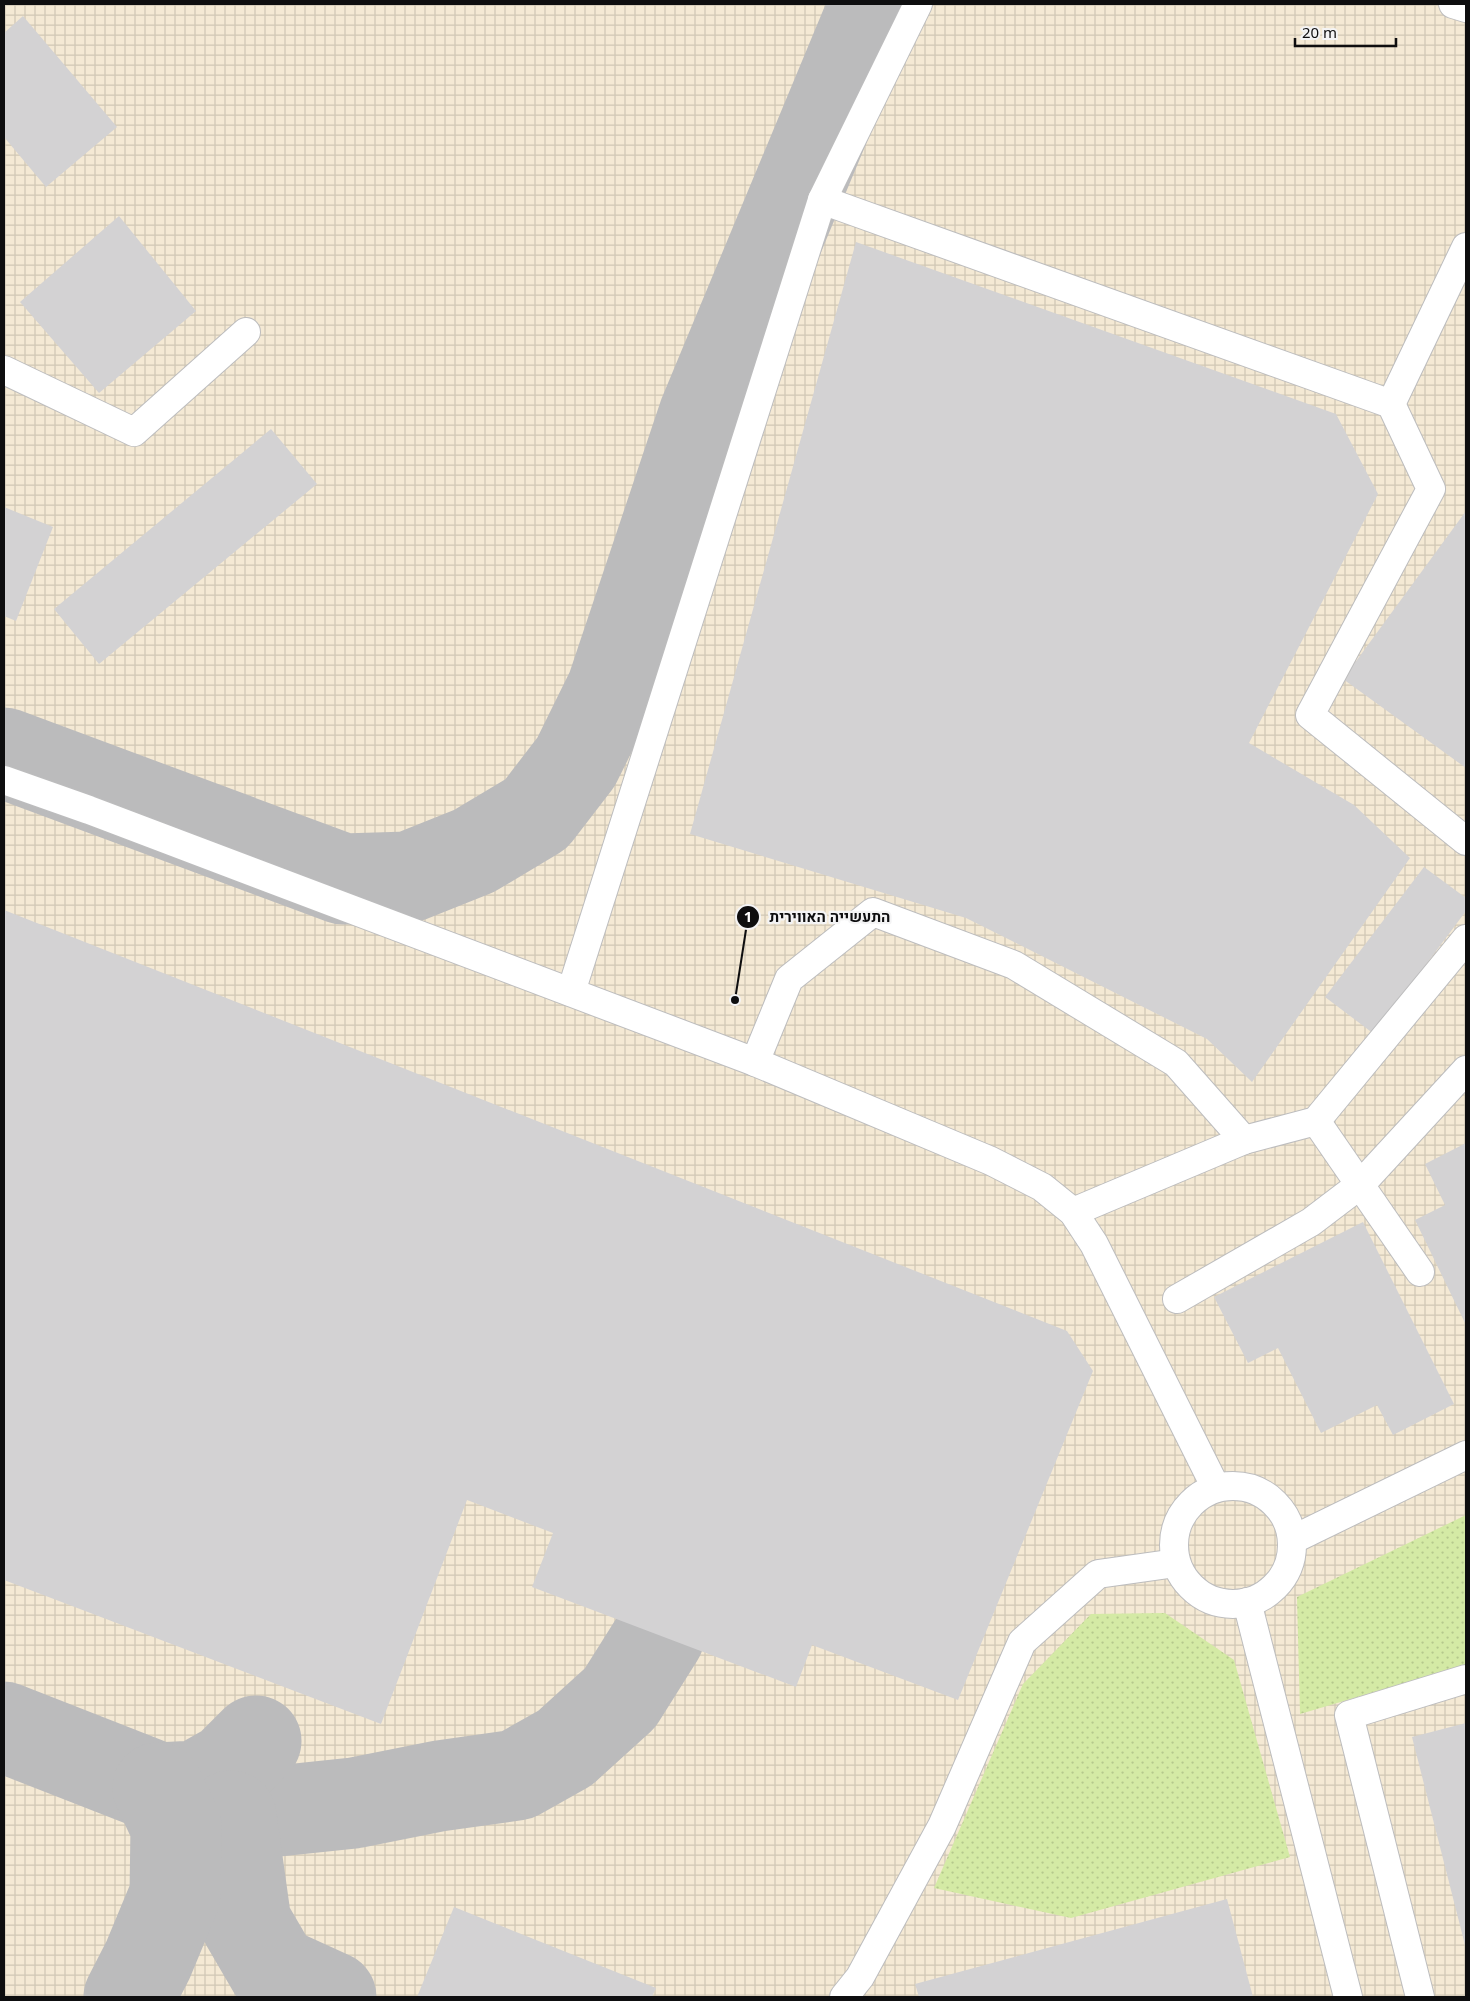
<svg xmlns="http://www.w3.org/2000/svg" width="1470" height="2001" font-family="'Noto Sans',Heebo,sans-serif">
	<style>
		.industrial { fill: url(#industrial-grid) }
		.park { fill: url(#park-dots) }
		.lines { fill: none; stroke-linecap: round; stroke-linejoin: round }
		.taxiway { stroke: #bbbbbc; stroke-width: 91 }
		.building { fill: #d3d2d3 }
		.minor-casing { stroke: #bdbdbe; stroke-width: 30 }
		.minor { stroke: #fff; stroke-width: 28 }
		.leader { fill: none; stroke: #0e0e0f; stroke-width: 2 }
		.callout-dot { fill: #0e0e0f; stroke: #f4f4f5; stroke-width: 2 }
		.mark-label { font-size: 15px; text-anchor: middle; font-weight: bold; fill: #fff }
		.callout-label { font-size: 15px; text-anchor: middle; font-weight: bold; fill: #0e0e0f; stroke: #f4f4f5; stroke-width: 4.5; stroke-linejoin: round; paint-order: stroke }
	</style>
	<defs>
		<pattern id="industrial-grid" width="8" height="8" patternUnits="userSpaceOnUse" patternTransform="scale(1.25)"><rect width="8" height="8" fill="#f4e9d4"/><path d="M0 4h8M4 0v8" fill="none" stroke="#d0c7b5"/></pattern>
		<pattern id="park-dots" width="8" height="8" patternUnits="userSpaceOnUse" patternTransform="scale(1.25)"><rect width="8" height="8" fill="#d4eaa5"/><path d="M2 2h.1M6 6h.1" fill="none" stroke="#b5c88d" stroke-width="1.8" stroke-linecap="round"/></pattern>
	</defs>
	<rect width="100%" height="100%" fill="#f4f4f5"/>
	<rect class="industrial" x="4" y="4" width="1462" height="1993"/>
	<g class="park">
		<path d="M 1466,1515 L 1466,1665 L 1300,1714 L 1297,1597 Z"/>
		<path d="M 1165,1613 L 1234,1660 L 1290,1857 L 1071,1918 L 934,1888 L 1023,1684 L 1091,1614 Z"/>
	</g>
	<g class="lines">
		<g class="taxiway">
			<path d="M 4,753 L 343,879 L 409,877 L 474,851 L 536,814 L 576,762 L 612,689 L 704,415 L 875,4"/>
			<path d="M 4,1727 L 231,1816 L 354,1803 L 439,1786 L 517,1775 L 565,1748 L 620,1698 L 659,1636"/>
			<path d="M 158,1788 L 197,1786 L 229,1768 L 256,1741"/>
			<path d="M 231,1816 L 246,1923 L 274,1971 L 331,1997"/>
			<path d="M 129,1997 L 148,1960 L 175,1895 L 176,1826 L 158,1788"/>
		</g>
	</g>
	<g class="building">
		<path d="M 23,16 L 117,127 L 46,187 L 4,137 L 4,33 Z"/>
		<path d="M 119,216 L 196,311 L 99,393 L 20,302 Z"/>
		<path d="M 856,242 L 1336,414 L 1378,494 L 1249,743 L 1354,805 L 1410,858 L 1252,1082 L 1207,1039 L 966,918 L 690,834 Z"/>
		<path d="M 271,429 L 317,484 L 99,664 L 54,609 Z"/>
		<path d="M 4,507 L 53,527 L 16,621 L 4,616 Z"/>
		<path d="M 1466,511 L 1466,768 L 1343,679 Z"/>
		<path d="M 1424,867 L 1466,898 L 1466,911 L 1374,1034 L 1325,997 Z"/>
		<path d="M 4,910 L 1067,1331 L 1093,1371 L 958,1700 L 812,1645 L 796,1687 L 532,1587 L 553,1533 L 467,1500 L 381,1724 L 4,1580 Z"/>
		<path d="M 1466,1143 L 1466,1325 L 1415,1220 L 1445,1205 L 1425,1164 Z"/>
		<path d="M 1363,1222 L 1454,1404 L 1393,1435 L 1377,1405 L 1321,1433 L 1278,1348 L 1248,1363 L 1214,1297 Z"/>
		<path d="M 1466,1723 L 1466,1949 L 1412,1737 Z"/>
		<path d="M 1227,1899 L 1253,1997 L 919,1997 L 915,1984 Z"/>
		<path d="M 454,1907 L 656,1988 L 652,1997 L 417,1997 Z"/>
	</g>
	<g class="lines">
		<g class="minor-casing">
			<g id="minor">
				<path d="M 1453,4 L 1466,8"/>
				<path d="M 822,200 L 1391,404 L 1431,489 L 1310,715 L 1466,841"/>
				<path d="M 4,370 L 134,432 L 246,332"/>
				<path d="M 1391,404 L 1466,247"/>
				<path d="M 4,780 L 89,810 L 755,1062 L 991,1161 L 1042,1187 L 1073,1212 L 1094,1244 L 1216,1488"/>
				<path d="M 571,992 L 822,200 L 918,4"/>
				<path d="M 755,1062 L 789,979 L 873,912 L 1014,965 L 1176,1063 L 1244,1140"/>
				<path d="M 1316,1121 L 1420,1272"/>
				<path d="M 1073,1212 L 1244,1140 L 1316,1121 L 1466,939"/>
				<path d="M 1177,1299 L 1311,1222 L 1361,1184 L 1466,1070"/>
				<circle cx="1233" cy="1545" r="59"/>
				<path d="M 1292,1540 L 1466,1455"/>
				<path d="M 1247,1602 L 1348,1997"/>
				<path d="M 844,1997 L 860,1977 L 942,1826 L 1022,1642 L 1098,1574 L 1176,1563"/>
				<path d="M 1420,1997 L 1349,1715 L 1466,1679"/>
			</g>
		</g>
		<use href="#minor" class="minor"/>
	</g>
	<path class="leader" d="M735 1000L748 917"/>
	<g class="callout-dot">
		<circle cx="735" cy="1000" r="5"/>
		<circle cx="748" cy="917" r="12"/>
	</g>
	<g class="mark-label">
		<text x="748" y="922">1</text>
	</g>
	<g class="callout-label">
		<text x="830" y="922">התעשייה האווירית</text>
	</g>
	<rect width="1470" height="2001" fill="none" stroke="#0e0e0f" stroke-width="10"/>
	<path d="M1295 38v8h101v-8" fill="none" stroke="#0e0e0f" stroke-width="2.5"/>
	<text x="1302" y="38" font-size="15" fill="#0e0e0f" stroke="#f4f4f5" stroke-width="4" paint-order="stroke">20 m</text>
</svg>
